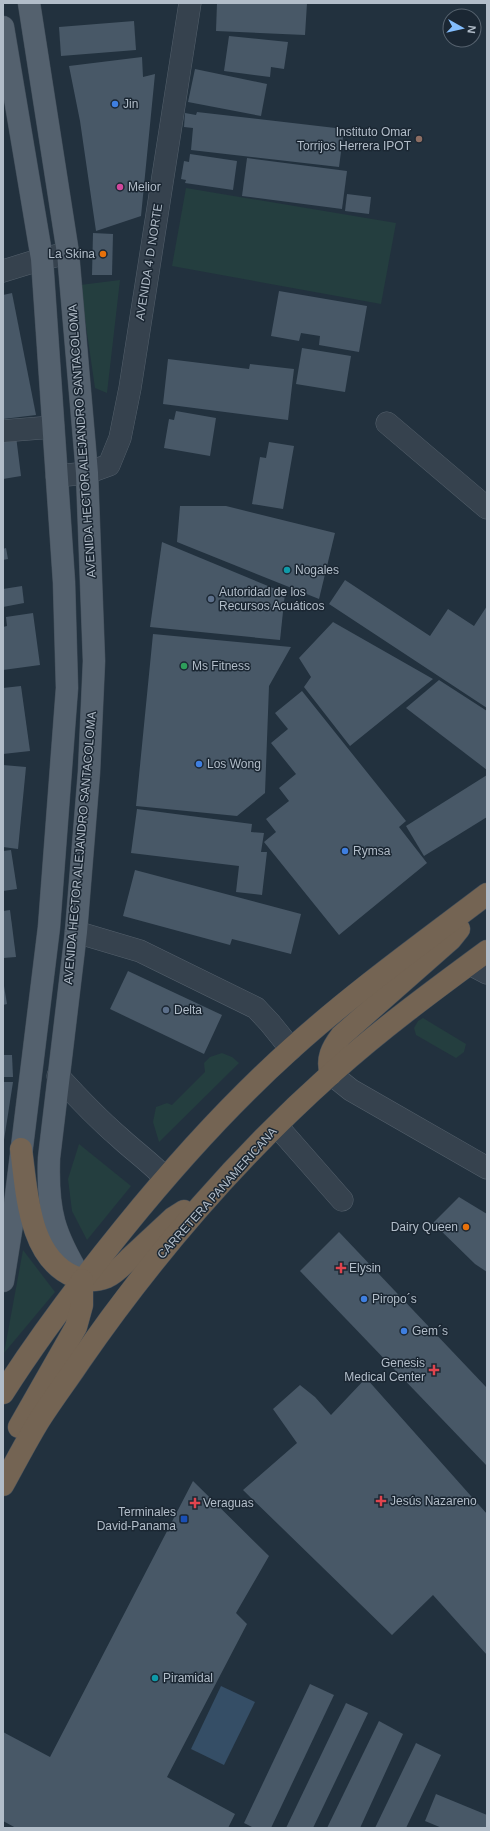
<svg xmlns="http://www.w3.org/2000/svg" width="490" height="1831" font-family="Helvetica,sans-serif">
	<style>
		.green { fill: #243e3f }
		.water { fill: #354e66 }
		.building { fill: #485867 }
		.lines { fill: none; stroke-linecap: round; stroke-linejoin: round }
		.minor-casing { stroke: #54606c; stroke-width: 23 }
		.major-casing { stroke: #424e5a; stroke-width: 23 }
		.highway-casing { stroke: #414d59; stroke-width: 23 }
		.minor { stroke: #36424e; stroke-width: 22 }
		.major { stroke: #54616e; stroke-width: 22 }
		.highway { stroke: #746453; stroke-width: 22 }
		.shop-dot { fill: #3f7fe0; stroke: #1b2733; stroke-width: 1.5 }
		.education-dot { fill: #8d6e63; stroke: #1b2733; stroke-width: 1.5 }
		.hotel-dot { fill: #d1479c; stroke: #1b2733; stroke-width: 1.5 }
		.food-dot { fill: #e8710a; stroke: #1b2733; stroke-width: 1.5 }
		.culture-dot { fill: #0f9aa8; stroke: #1b2733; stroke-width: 1.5 }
		.service-dot { fill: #5c6f8a; stroke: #1b2733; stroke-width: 1.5 }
		.leisure-dot { fill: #2e9e5b; stroke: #1b2733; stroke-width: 1.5 }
		.health-dot { fill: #e0444e; stroke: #1b2733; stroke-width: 1.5 }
		.transit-dot { fill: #1a4fb4; stroke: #1b2733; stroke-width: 1.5 }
		.labels { text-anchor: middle; stroke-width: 3; stroke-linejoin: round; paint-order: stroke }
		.poi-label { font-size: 12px; fill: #b2bdc9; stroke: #1b2733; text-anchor: start }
		.street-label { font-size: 12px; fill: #b2bdc9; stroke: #1b2733 }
	</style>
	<rect width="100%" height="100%" fill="#22313e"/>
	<g class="green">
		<path d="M 186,188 L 396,223 L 381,304 L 172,266 Z"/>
		<path d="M 120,280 L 107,393 L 95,388 L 80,285 Z"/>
		<path d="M 423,1018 L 466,1044 L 464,1052 L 456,1058 L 416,1035 L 414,1028 L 418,1021 Z"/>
		<path d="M 222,1053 L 232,1057 L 239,1063 L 159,1142 L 153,1122 L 156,1107 L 167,1103 L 172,1105 L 205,1072 L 204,1063 L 210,1057 Z"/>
		<path d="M 79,1144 L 131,1186 L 87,1240 L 72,1211 L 68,1179 Z"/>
		<path d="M 23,1250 L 55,1292 L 4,1353 Z"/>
	</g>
	<path class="water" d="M 221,1686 L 255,1702 L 224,1765 L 191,1749 Z"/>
	<g class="building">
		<path d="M 217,3 L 307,3 L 305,35 L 216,31 Z"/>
		<path d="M 134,21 L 136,50 L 61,56 L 59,27 Z"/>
		<path d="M 229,36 L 288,42 L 284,69 L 271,67 L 270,77 L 224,71 Z"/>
		<path d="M 142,57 L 143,77 L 155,74 L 141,216 L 96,231 L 80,121 L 69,66 Z"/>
		<path d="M 195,69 L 267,84 L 261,116 L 188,102 Z"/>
		<path d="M 197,112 L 344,129 L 339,167 L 191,150 L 193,128 L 184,127 L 185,113 L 196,115 Z"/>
		<path d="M 190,154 L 237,161 L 233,190 L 185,183 L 186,180 L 181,179 L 184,161 L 189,162 Z"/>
		<path d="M 247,158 L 347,171 L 342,209 L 242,196 Z"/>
		<path d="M 347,194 L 371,197 L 369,214 L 345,211 Z"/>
		<path d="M 93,233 L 113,234 L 112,275 L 92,275 Z"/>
		<path d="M 279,291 L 367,306 L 359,352 L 319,345 L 320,336 L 301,333 L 299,341 L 271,336 Z"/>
		<path d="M 12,293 L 36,415 L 3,419 L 3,295 Z"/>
		<path d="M 302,348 L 351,356 L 345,392 L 296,384 Z"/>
		<path d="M 168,359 L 249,369 L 250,364 L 294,369 L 288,420 L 163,404 Z"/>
		<path d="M 176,411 L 216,418 L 210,456 L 164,448 L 169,419 L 174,420 Z"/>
		<path d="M 16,436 L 21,476 L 3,479 L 3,438 Z"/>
		<path d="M 269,442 L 294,446 L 283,509 L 252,504 L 260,457 L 266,458 Z"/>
		<path d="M 180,506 L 226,506 L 335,533 L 319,599 L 177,542 Z"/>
		<path d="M 162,542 L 285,593 L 280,640 L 150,627 Z"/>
		<path d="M 6,548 L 8,559 L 3,560 L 3,549 Z"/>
		<path d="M 345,580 L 430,636 L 448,609 L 474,626 L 487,606 L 487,708 L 329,604 Z"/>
		<path d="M 22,586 L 24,603 L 3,607 L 3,589 Z"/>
		<path d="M 33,613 L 40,665 L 3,670 L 3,627 L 7,626 L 6,617 Z"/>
		<path d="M 333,622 L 433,679 L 350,746 L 304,687 L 311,677 L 299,658 Z"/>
		<path d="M 153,634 L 291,647 L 269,686 L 265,793 L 237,816 L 136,806 Z"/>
		<path d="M 439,680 L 487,711 L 487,770 L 406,708 Z"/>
		<path d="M 21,686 L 30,751 L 3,754 L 3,688 Z"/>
		<path d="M 302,691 L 406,821 L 399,827 L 427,863 L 339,935 L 264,842 L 276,832 L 266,819 L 289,801 L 279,788 L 296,774 L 271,743 L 288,729 L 275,713 Z"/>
		<path d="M 3,765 L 26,767 L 18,849 L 3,847 Z"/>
		<path d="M 487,775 L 487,817 L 424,856 L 406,826 Z"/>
		<path d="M 137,809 L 252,824 L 251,832 L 264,833 L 261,852 L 267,852 L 262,895 L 236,892 L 239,866 L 131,853 Z"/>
		<path d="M 11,850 L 17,889 L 3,891 L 3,851 Z"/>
		<path d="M 135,870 L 301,914 L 291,954 L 232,939 L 230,945 L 123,916 Z"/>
		<path d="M 10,910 L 16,957 L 3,958 L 3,911 Z"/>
		<path d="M 128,971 L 222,1015 L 204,1054 L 110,1009 Z"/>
		<path d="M 3,980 L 7,1004 L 3,1005 Z"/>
		<path d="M 3,1055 L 12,1055 L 13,1077 L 3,1077 Z"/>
		<path d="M 3,1082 L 13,1082 L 4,1140 L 3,1140 Z"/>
		<path d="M 459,1197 L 487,1214 L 487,1272 L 475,1264 L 433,1223 Z"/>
		<path d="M 339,1232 L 487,1388 L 487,1466 L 300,1271 Z"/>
		<path d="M 366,1378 L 487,1514 L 487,1655 L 433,1595 L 392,1635 L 243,1490 L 297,1443 L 273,1409 L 300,1385 L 315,1397 L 331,1415 Z"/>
		<path d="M 193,1481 L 269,1556 L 236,1613 L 247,1624 L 167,1777 L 235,1814 L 228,1828 L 16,1828 L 3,1821 L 3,1732 L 50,1757 Z"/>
		<path d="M 310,1684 L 334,1695 L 271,1828 L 254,1828 L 244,1823 Z"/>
		<path d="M 346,1703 L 368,1713 L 313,1828 L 286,1828 Z"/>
		<path d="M 379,1721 L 403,1734 L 360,1828 L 327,1828 Z"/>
		<path d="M 416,1743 L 441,1755 L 406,1828 L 375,1828 Z"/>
		<path d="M 436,1794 L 487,1815 L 487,1828 L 442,1828 L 425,1821 Z"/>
	</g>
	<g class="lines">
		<g class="minor-casing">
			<g id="minor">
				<path d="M 3,271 L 42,259 L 68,253"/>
				<path d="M 387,423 L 487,508"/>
				<path d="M 3,431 L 53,427"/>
				<path d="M 57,476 L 87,473 L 109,465 L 120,438 L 130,388 L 190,3"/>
				<path d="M 76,932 L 140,951 L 256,1008 L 270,1023 L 291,1049"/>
				<path d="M 470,964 L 487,973"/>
				<path d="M 331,1074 L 351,1090 L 487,1168"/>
				<path d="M 58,1076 C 78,1098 97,1118 119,1137 C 134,1151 151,1163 165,1178"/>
				<path d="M 277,1126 L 342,1200"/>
			</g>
		</g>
		<g class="major-casing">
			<g id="major">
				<path d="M 29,3 L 68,253 L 87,473 L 94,661 L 89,772 L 76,932 L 49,1158 C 47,1212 54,1234 82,1280"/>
				<path d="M 3,27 L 42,259 L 64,582 L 67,688 L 49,927 L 14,1212 L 3,1281"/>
			</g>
		</g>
		<g class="highway-casing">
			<g id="highway">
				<path d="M 331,1074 C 326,1059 332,1048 341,1036 L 451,939 L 459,929"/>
				<path d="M 21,1149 C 27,1191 28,1258 75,1277 C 85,1281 97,1281 107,1277 C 116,1273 124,1264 131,1257 C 145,1244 159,1231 173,1218 L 184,1211"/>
				<path d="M 3,1393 C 40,1335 81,1281 124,1228 C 175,1165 230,1104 291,1049 C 353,993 421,944 487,894"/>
				<path d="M 19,1427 L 76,1327 L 82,1305 L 82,1280"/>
				<path d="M 3,1485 C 14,1465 25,1444 37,1424 C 50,1403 66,1382 80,1361 C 152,1257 237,1158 332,1073 C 381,1029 434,990 487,951"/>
			</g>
		</g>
		<use href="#minor" class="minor"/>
		<use href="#major" class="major"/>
		<use href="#highway" class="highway"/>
	</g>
	<g class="shop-dot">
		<circle cx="115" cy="104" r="4"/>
		<circle cx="199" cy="764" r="4"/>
		<circle cx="345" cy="851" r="4"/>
		<circle cx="364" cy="1299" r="4"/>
		<circle cx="404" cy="1331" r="4"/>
	</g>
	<circle class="education-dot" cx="419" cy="139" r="4"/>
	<circle class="hotel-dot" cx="120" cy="187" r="4"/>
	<g class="food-dot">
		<circle cx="103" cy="254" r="4"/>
		<circle cx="466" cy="1227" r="4"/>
	</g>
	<g class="culture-dot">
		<circle cx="287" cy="570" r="4"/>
		<circle cx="155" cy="1678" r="4"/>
	</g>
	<g class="service-dot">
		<circle cx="211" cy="599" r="4"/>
		<circle cx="166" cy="1010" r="4"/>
	</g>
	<circle class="leisure-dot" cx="184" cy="666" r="4"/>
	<g class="health-dot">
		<path d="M339 1262h4v4h4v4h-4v4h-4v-4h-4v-4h4z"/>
		<path d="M432 1364h4v4h4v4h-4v4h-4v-4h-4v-4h4z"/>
		<path d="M379 1495h4v4h4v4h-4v4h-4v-4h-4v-4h4z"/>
		<path d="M193 1497h4v4h4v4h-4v4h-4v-4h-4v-4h4z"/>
	</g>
	<rect class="transit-dot" x="180" y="1515" width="8" height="8" rx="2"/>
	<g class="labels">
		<g class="poi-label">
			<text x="123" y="108">Jin</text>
			<text x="411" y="136" text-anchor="end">Instituto Omar<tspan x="411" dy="14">Torrijos Herrera IPOT</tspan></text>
			<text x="128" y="191">Melior</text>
			<text x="95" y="258" text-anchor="end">La Skina</text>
			<text x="295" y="574">Nogales</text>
			<text x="219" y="596">Autoridad de los<tspan x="219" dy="14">Recursos Acuáticos</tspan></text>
			<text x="192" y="670">Ms Fitness</text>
			<text x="207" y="768">Los Wong</text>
			<text x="353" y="855">Rymsa</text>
			<text x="174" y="1014">Delta</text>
			<text x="458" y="1231" text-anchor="end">Dairy Queen</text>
			<text x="349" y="1272">Elysin</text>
			<text x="372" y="1303">Piropo´s</text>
			<text x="412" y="1335">Gem´s</text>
			<text x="425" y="1367" text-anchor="end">Genesis<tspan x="425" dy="14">Medical Center</tspan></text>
			<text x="390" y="1505">Jesús Nazareno</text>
			<text x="203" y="1507">Veraguas</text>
			<text x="176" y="1516" text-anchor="end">Terminales<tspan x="176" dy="14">David-Panama</tspan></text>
			<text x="163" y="1682">Piramidal</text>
		</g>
		<g class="street-label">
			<text transform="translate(149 262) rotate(-81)" y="4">AVENIDA 4 D NORTE</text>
			<text transform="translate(82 441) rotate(-94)" y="4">AVENIDA HECTOR ALEJANDRO SANTACOLOMA</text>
			<text transform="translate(80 848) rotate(-85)" y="4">AVENIDA HECTOR ALEJANDRO SANTACOLOMA</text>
			<text transform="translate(217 1193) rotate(-48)" y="4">CARRETERA PANAMERICANA</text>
		</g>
	</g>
	<rect width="490" height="1831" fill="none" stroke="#b2bdc9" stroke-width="8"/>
	<g transform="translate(462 28) rotate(98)"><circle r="19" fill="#1b2733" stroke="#57636f"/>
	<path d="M0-3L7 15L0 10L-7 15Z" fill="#83bdfd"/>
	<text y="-6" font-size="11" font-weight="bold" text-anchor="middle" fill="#b2bdc9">N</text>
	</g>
</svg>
